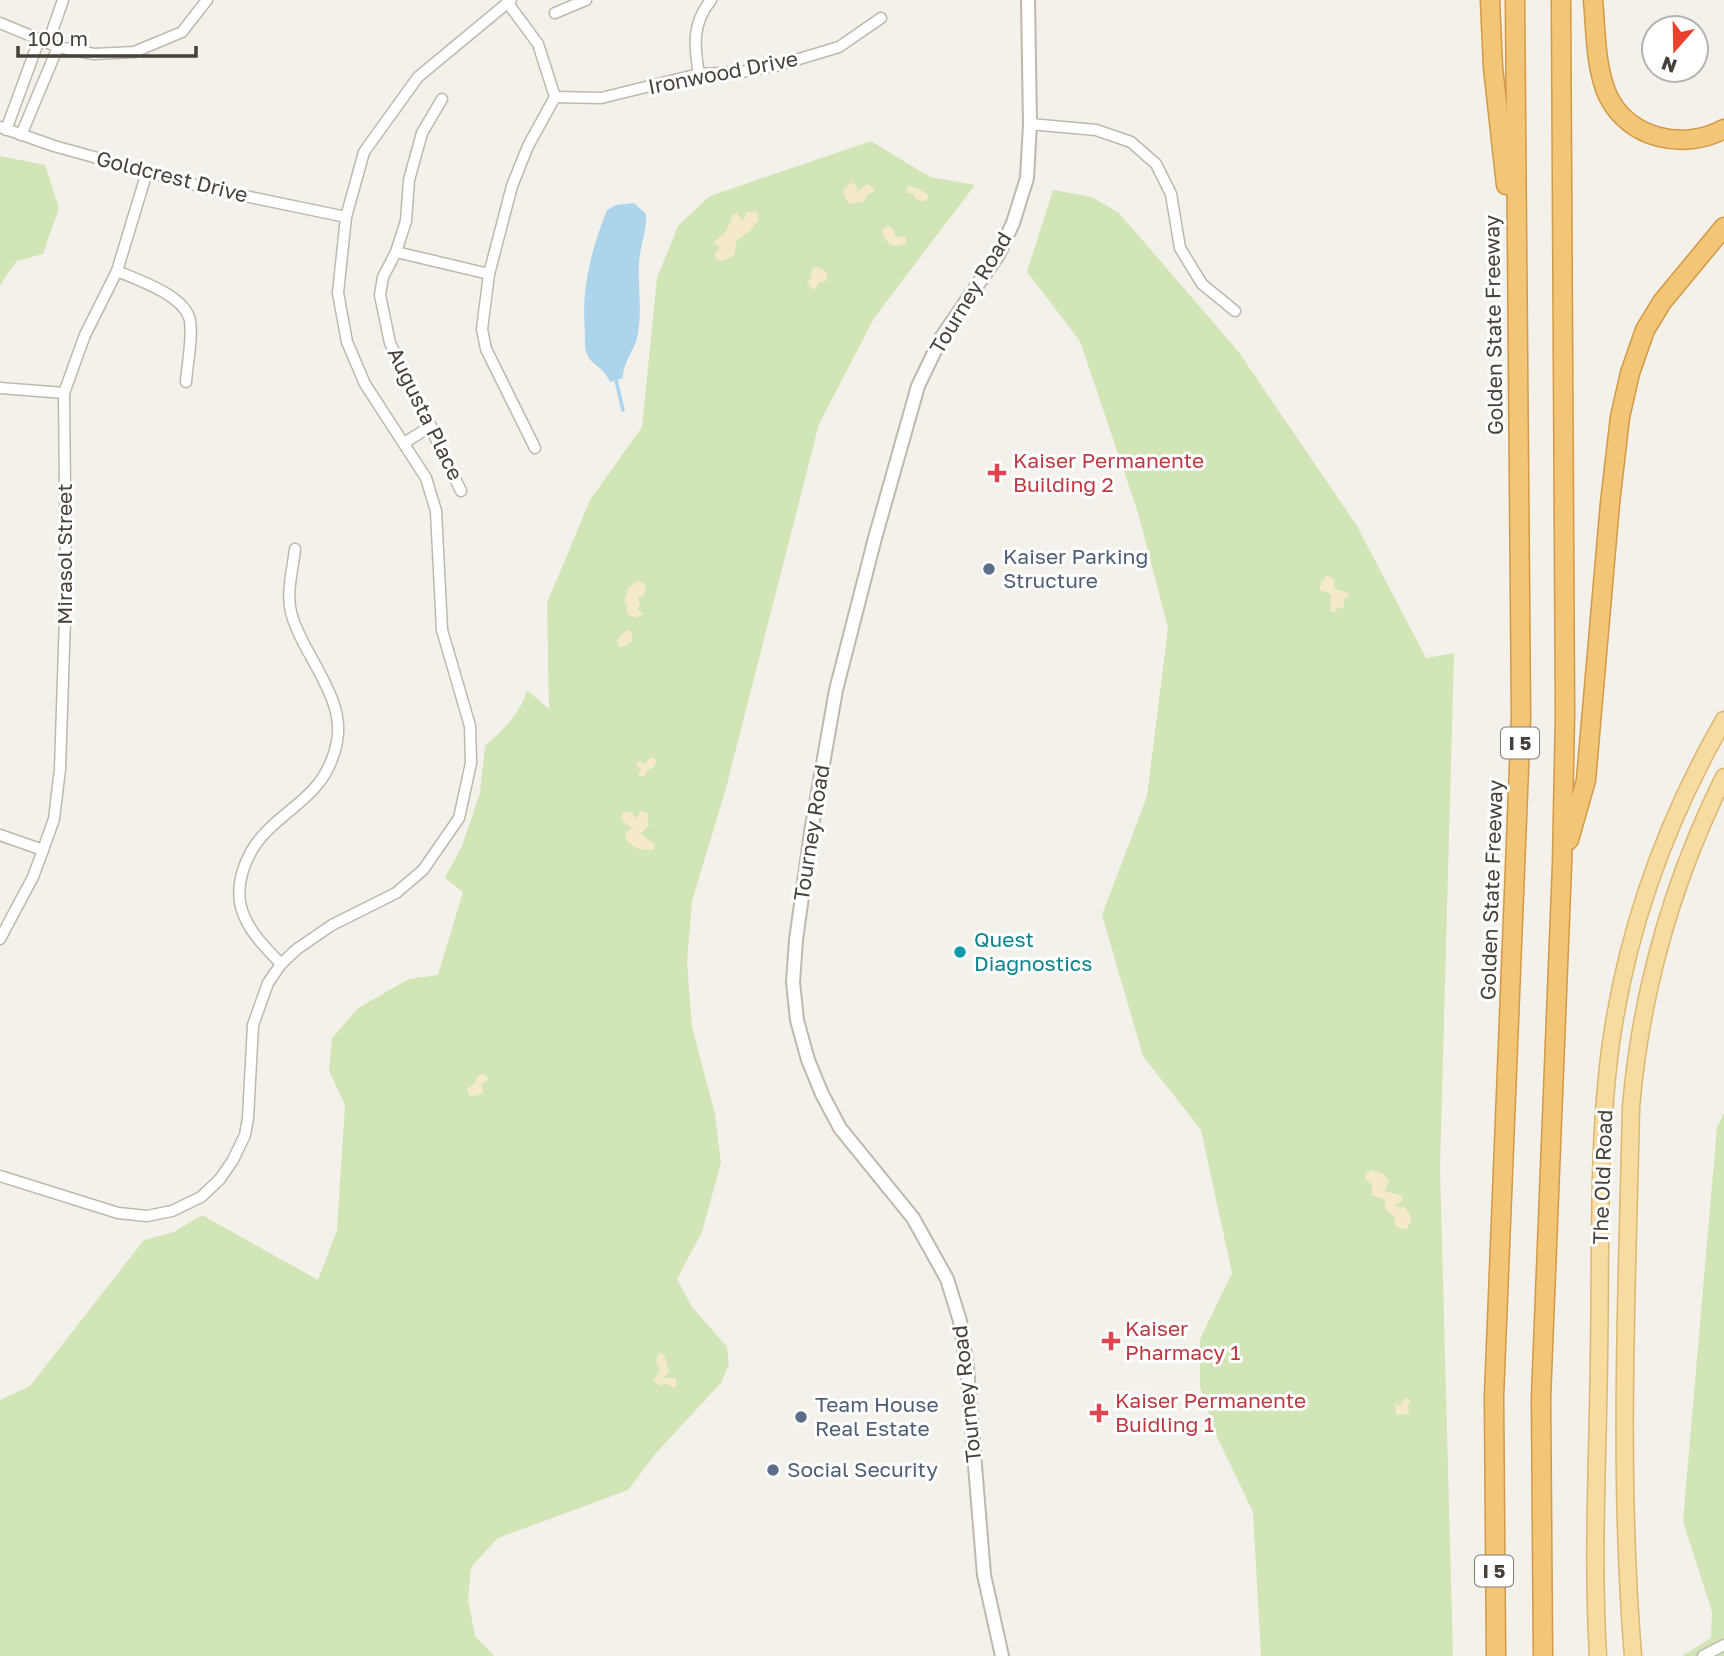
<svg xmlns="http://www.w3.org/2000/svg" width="1724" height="1656" font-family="'Golos Text',sans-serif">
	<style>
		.green { fill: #d1e5b7 }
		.sand { fill: #f4eaca }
		.water { fill: #acd4eb }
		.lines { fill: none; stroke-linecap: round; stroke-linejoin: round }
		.stream { stroke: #acd4eb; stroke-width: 3.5 }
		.minor-casing { stroke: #bfb8ad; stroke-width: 13 }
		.tertiary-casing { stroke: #bfb8ad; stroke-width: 16 }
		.primary-casing { stroke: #dbb871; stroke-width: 19 }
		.motorway-casing { stroke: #d29a46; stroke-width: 21 }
		.minor { stroke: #fff; stroke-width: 10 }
		.tertiary { stroke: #fff; stroke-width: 12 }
		.primary { stroke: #f7dba1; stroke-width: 16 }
		.motorway { stroke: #f3c576; stroke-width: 18 }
		.health-dot { fill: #e0444e; stroke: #fff; stroke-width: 2.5 }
		.service-dot { fill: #5c6f8a; stroke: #fff; stroke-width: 2.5 }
		.culture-dot { fill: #0f9aa8; stroke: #fff; stroke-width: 2.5 }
		.labels { text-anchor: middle; stroke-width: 6; stroke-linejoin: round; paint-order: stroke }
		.shield { fill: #fff; stroke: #7e7a74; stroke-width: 2 }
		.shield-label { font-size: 19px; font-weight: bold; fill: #474139 }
		.street-label { font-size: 21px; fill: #474139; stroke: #fff }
		.health-label { font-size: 21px; fill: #be3a42; stroke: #fff; text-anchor: start }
		.service-label { font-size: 21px; fill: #4e5e75; stroke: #fff; text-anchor: start }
		.culture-label { font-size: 21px; fill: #0d838f; stroke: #fff; text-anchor: start }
	</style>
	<rect width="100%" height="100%" fill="#f4f1ea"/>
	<g class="green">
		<path d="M 871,141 L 930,177 L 975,185 L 874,318 L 819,424 L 726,788 L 692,901 L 687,962 L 692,1027 L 715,1114 L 721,1163 L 702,1232 L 677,1279 L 692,1307 L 727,1347 L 729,1364 L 721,1383 L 656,1453 L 628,1490 L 498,1538 L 471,1567 L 468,1599 L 475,1636 L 494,1656 L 0,1656 L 0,1400 L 30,1386 L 144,1240 L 174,1232 L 202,1215 L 318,1280 L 337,1230 L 345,1105 L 329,1071 L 332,1038 L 358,1008 L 409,979 L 438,975 L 463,892 L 445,878 L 462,846 L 480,793 L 485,746 C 504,729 520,714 527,690 L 549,709 L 547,603 L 590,500 L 642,427 L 657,278 L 678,226 L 710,196 Z"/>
		<path d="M 0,156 L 45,165 L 59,208 L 43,254 L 17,261 L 0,285 Z"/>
		<path d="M 1053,190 L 1092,197 L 1119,213 L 1238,351 L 1357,526 L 1426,658 L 1454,653 L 1440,1168 L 1453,1656 L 1261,1656 L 1253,1512 L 1217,1437 L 1200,1387 L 1200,1339 L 1232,1273 L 1201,1130 L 1143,1056 L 1102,915 L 1147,796 L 1168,628 L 1138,513 L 1080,341 L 1027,272 Z"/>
		<path d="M 1724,1113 L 1724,1656 L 1682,1656 L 1711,1638 L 1712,1612 L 1683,1521 L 1717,1127 Z"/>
	</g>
	<g class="sand">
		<path d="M 851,183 L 856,184 L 857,192 L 867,184 L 873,187 L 874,191 L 867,195 L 864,202 L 850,204 L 844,196 L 844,189 Z"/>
		<path d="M 908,186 L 918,188 L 928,195 L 928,199 L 923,202 L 915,198 L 913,193 L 907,194 L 906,189 Z"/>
		<path d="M 756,211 L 759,220 C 751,229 748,234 737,240 L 734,255 L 724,261 L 716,260 L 715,253 L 720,248 L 713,243 L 727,230 L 733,214 L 737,213 L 743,221 L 746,213 Z"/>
		<path d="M 889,226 L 893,229 L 895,236 L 906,237 L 907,243 L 897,246 L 890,245 L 882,234 L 883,229 Z"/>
		<path d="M 818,267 L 826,272 L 828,277 L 824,282 L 819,282 L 815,289 L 812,289 L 807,282 L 811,279 L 812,268 Z"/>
		<path d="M 1327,575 L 1335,580 L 1334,589 L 1349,593 L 1348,597 L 1343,599 L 1345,609 L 1338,607 L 1335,612 L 1330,611 L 1331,594 L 1319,590 L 1321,582 Z"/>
		<path d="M 638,581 L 643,583 L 646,588 L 644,595 L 638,598 L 640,605 L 637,609 L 644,614 L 635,618 L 628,614 L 626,608 L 628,606 L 624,601 L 629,587 Z"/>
		<path d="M 628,630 L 631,632 L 633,640 L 626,646 L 619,647 L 617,641 L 623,633 Z"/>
		<path d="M 650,757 L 657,760 L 654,767 L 648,770 L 645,776 L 638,776 L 641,769 L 637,767 L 636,762 L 641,761 L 645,765 Z"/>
		<path d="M 631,811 L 636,819 L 640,811 L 647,813 L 649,825 L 641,834 L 654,844 L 654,850 L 638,849 L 626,840 L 625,834 L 632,827 L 624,823 L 621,816 L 622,813 Z"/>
		<path d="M 484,1074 L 489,1079 L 481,1085 L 483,1092 L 476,1096 L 469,1095 L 467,1089 L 475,1083 L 478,1075 Z"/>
		<path d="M 1372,1170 L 1383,1174 L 1389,1181 L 1384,1191 L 1401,1195 L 1403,1199 L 1395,1207 L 1405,1207 L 1412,1219 L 1407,1229 L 1402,1229 L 1395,1225 L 1394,1216 L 1385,1209 L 1385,1200 L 1371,1195 L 1372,1185 L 1365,1178 L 1365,1174 Z"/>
		<path d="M 659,1352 L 664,1355 L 669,1372 L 663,1378 L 675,1378 L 677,1385 L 674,1388 L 664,1383 L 661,1386 L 653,1380 L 660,1371 L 656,1361 Z"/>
		<path d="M 1407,1398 L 1411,1400 L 1408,1406 L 1409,1414 L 1396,1415 L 1395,1404 L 1401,1406 L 1402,1401 Z"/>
	</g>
	<path class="water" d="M 634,203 L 646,214 C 647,231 640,246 639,263 C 638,286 642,310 638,333 C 636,350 623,360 623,378 L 610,382 C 604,367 590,364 587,354 C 584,348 585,339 585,332 C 581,290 591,250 607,210 L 616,205 Z"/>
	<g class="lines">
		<path class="stream" d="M 616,380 L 623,410"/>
		<g class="minor-casing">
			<g id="minor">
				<path d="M 507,2 L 538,44 L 555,97"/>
				<path d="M 555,13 L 586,0"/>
				<path d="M 0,23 L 58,47 L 94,54 L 134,52 L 182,32 L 207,0"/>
				<path d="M 48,43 L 63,0"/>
				<path d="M 699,74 C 694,46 692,23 711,0"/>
				<path d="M 555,97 L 601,98 L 699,74 L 742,72 L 779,65 L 839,47 L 881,18"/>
				<path d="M 442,99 L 422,133 L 409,180 L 406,221 L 396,252 L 383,277 L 380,295 L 390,343 L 461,491"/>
				<path d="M 1030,124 L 1096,130 L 1131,142 L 1156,164 L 1171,194 L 1180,248 L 1202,284 L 1235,311"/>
				<path d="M 0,127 L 54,146 L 206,188 L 346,217"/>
				<path d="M 6,130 L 39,40"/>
				<path d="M 21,135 L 58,47"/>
				<path d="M 396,252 L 489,274"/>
				<path d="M 117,271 C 138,280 181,294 189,317 C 194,332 187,365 186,382"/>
				<path d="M 0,388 L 64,393"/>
				<path d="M 404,443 L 431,426"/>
				<path d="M 535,448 L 486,349 L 482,329 L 489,274 L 512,186 L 528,146 L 555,97"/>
				<path d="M 0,835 L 43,850"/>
				<path d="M 0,939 L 33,877 L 43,850 L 54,819 L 60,769 L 66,587 L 64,393 L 85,335 L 117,271 L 147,172"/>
				<path d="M 281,964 C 268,950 253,936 245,918 C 231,889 245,853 267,831 C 283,814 303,803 318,784 C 327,773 335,755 337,741 C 346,697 301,653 291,612 C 286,593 293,568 295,549"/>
				<path d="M 0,1176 L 118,1213 L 147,1216 L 172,1211 L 201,1197 L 220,1179 L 233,1160 L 245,1135 L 248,1118 L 253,1025 L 268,983 L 281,964 L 297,949 L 332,925 L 396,893 L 423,870 L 459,818 L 471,763 L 470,726 L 442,630 L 436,511 L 426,478 L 365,384 L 347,342 L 338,293 L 346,217 L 364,152 L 418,77 L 511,0"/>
				<path d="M 1703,1656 L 1724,1645"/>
			</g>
		</g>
		<g class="tertiary-casing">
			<path id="tertiary" d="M 1002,1656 L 984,1575 L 967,1368 L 960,1321 L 947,1279 L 913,1218 L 840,1128 L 822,1094 L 808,1060 L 797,1020 L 793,982 L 796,940 L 811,832 L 836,690 L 875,538 L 918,386 L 941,338 L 998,255 L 1013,223 L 1027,178 L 1030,124 L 1028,0"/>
		</g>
		<g class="primary-casing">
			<g id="primary">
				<path d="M 1598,1656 C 1592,1556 1598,1455 1599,1355 C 1601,1251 1597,1145 1611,1043 C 1627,929 1667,819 1724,720"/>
				<path d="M 1633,1656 C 1618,1474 1627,1290 1631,1107 C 1641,991 1672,882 1724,777"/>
			</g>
		</g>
		<g class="motorway-casing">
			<g id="motorway">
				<path d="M 1490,0 L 1493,67 L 1506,185"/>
				<path d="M 1593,0 C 1596,31 1595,67 1608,96 C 1629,139 1684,151 1724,129"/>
				<path d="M 1569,840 L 1586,780 L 1610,503 L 1620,417 L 1630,373 L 1645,330 L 1662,302 L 1724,227"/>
				<path d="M 1496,1656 L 1494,1397 L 1521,717 L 1515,0"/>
				<path d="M 1543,1656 L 1541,1398 L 1562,865 L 1565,715 L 1561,0"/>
			</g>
		</g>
		<use href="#minor" class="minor"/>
		<use href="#tertiary" class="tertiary"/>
		<use href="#primary" class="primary"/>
		<use href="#motorway" class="motorway"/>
	</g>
	<g class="health-dot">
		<path d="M993.5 462.5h7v7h7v7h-7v7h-7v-7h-7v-7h7z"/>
		<path d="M1107.5 1330.5h7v7h7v7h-7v7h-7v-7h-7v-7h7z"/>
		<path d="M1095.5 1402.5h7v7h7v7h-7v7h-7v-7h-7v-7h7z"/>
	</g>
	<g class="service-dot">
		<circle cx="989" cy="569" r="7"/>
		<circle cx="801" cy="1417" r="7"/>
		<circle cx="773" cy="1470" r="7"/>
	</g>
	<circle class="culture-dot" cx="960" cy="952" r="7"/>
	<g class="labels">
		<g class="shield">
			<rect x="1501" y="727.5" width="38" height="31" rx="5"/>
			<rect x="1475" y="1555.5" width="38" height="31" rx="5"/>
		</g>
		<g class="shield-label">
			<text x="1520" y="750">I 5</text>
			<text x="1494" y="1578">I 5</text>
		</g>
		<g class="street-label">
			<text transform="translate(723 73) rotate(-11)" y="7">Ironwood Drive</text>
			<text transform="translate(172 177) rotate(14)" y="7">Goldcrest Drive</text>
			<text transform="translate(971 293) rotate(-59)" y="7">Tourney Road</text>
			<text transform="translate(1494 325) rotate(-91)" y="7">Golden State Freeway</text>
			<text transform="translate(425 414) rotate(64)" y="7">Augusta Place</text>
			<text transform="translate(65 554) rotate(-90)" y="7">Mirasol Street</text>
			<text transform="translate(812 833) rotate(-81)" y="7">Tourney Road</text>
			<text transform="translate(1492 890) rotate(-88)" y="7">Golden State Freeway</text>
			<text transform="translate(1603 1177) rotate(-88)" y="7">The Old Road</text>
			<text transform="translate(967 1394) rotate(-96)" y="7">Tourney Road</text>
		</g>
		<g class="health-label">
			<text x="1013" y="468">Kaiser Permanente<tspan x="1013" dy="24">Building 2</tspan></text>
			<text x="1125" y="1336">Kaiser<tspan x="1125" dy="24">Pharmacy 1</tspan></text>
			<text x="1115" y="1408">Kaiser Permanente<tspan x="1115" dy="24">Buidling 1</tspan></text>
		</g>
		<g class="service-label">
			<text x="1003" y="564">Kaiser Parking<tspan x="1003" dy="24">Structure</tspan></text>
			<text x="815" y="1412">Team House<tspan x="815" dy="24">Real Estate</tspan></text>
			<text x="787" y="1477">Social Security</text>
		</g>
		<g class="culture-label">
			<text x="974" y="947">Quest<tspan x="974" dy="24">Diagnostics</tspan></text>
		</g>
	</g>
	<g transform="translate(1675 49) rotate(200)"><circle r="33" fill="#ffffff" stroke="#b5b3b0" stroke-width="2"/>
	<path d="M0-5L12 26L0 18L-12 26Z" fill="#e9422c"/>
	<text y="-10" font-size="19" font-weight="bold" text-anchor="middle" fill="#474139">N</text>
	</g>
	<path d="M18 46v10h178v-10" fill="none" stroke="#474139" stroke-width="3.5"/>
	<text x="28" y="46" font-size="21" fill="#474139" stroke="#ffffff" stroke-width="5" paint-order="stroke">100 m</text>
</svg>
